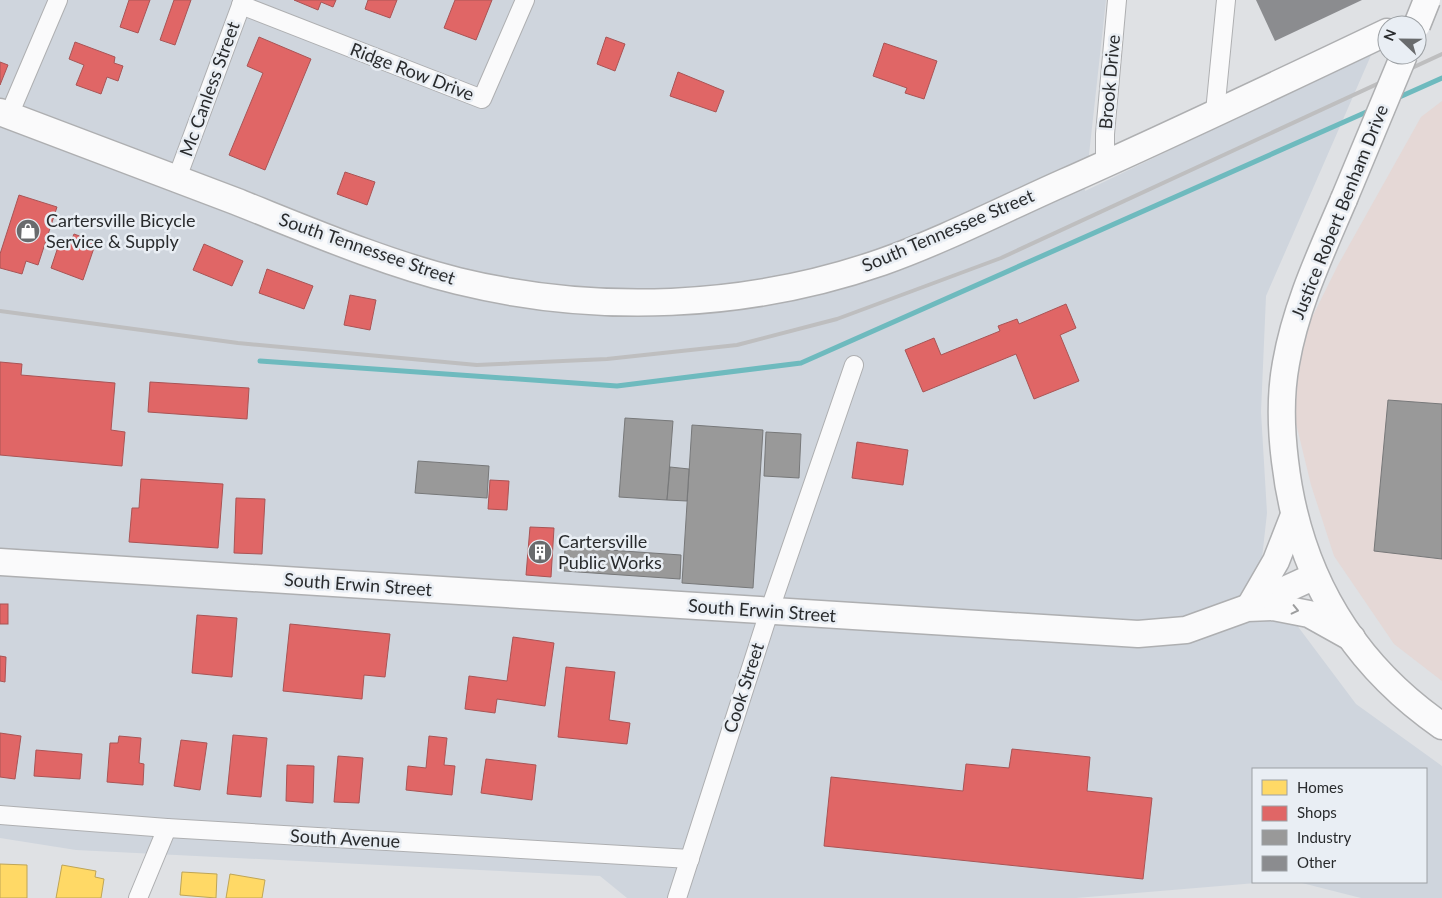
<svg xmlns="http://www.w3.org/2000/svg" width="1442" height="898" font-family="Lato,sans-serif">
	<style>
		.built { fill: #cfd5dd }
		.industrial { fill: #e5d8d6 }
		.homes { fill: #ffd966; stroke: #bfa555 }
		.shops { fill: #e06666; stroke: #a95455 }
		.industry { fill: #999; stroke: #777879 }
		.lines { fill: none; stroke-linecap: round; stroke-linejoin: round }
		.stream { stroke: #6ebabe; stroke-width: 5 }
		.building { fill: #8b8c8f }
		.street-casing { stroke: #aeafb1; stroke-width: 20 }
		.secondary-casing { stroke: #aeafb1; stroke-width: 29 }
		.street { stroke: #fafafb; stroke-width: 18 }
		.secondary { stroke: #fafafb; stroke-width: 26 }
		.rail { stroke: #bebebf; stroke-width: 4 }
		.secondary-bridge-casing { stroke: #aeafb1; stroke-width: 29; stroke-linecap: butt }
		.secondary-bridge { stroke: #fafafb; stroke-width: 26 }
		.oneway { stroke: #9c9d9e }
		.labels { text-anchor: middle; stroke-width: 5; stroke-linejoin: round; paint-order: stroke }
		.street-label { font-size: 18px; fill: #292b2d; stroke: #e9eef4 }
		.poi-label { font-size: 18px; fill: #292b2d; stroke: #e9eef4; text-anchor: start }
	</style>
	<rect width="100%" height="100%" fill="#dfe1e4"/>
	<path class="built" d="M 0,0 L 1106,0 L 1085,191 L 1372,53 L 1266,296 L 1261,412 L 1267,513 L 1262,558 L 1299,628 L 1356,704 L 1442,766 L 1442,898 L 1361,898 L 1298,882 L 1426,882 L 1426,769 L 1253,769 L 1253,882 L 1268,882 L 1076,898 L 627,898 L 600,876 L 76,850 L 0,838 Z"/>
	<path class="industrial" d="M 1442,101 L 1442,681 L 1394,644 L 1334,556 L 1311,485 L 1284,374 L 1338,265 L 1421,117 Z"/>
	<g class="homes">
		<path d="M 0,864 L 27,865 L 27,898 L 0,898 Z"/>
		<path d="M 62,865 L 96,871 L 95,877 L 104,879 L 101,898 L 56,898 Z"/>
		<path d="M 182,872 L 217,874 L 216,898 L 180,895 Z"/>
		<path d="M 230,874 L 265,880 L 262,898 L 226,898 Z"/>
	</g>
	<g class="shops">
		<path d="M 129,0 L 150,0 L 138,33 L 120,27 Z"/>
		<path d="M 174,0 L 191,0 L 175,45 L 160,40 Z"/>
		<path d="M 294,0 L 336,0 L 333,7 L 321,2 L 318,10 Z"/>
		<path d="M 368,0 L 397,0 L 390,18 L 365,9 Z"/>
		<path d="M 455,0 L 492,0 L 476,40 L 444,28 Z"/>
		<path d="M 259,37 L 311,59 L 265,170 L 229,155 L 263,73 L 247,66 Z"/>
		<path d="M 606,37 L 625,44 L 615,71 L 597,64 Z"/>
		<path d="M 75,42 L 115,57 L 114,63 L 123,66 L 118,81 L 107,77 L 101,94 L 76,85 L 84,65 L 69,59 Z"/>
		<path d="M 884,43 L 937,61 L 924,99 L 905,93 L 907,88 L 873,76 Z"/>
		<path d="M 0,62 L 8,65 L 0,85 Z"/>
		<path d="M 678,72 L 724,91 L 716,112 L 670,96 Z"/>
		<path d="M 345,172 L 375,182 L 367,205 L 337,194 Z"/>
		<path d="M 19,195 L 57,207 L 38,265 L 26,261 L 22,274 L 0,268 L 0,254 Z"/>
		<path d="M 74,234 L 96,242 L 83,280 L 51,268 L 61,238 L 71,241 Z"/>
		<path d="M 204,244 L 243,261 L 232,286 L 193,270 Z"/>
		<path d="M 267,269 L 313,286 L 304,309 L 259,293 Z"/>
		<path d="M 350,295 L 376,300 L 370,330 L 344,325 Z"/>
		<path d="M 1066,304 L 1076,328 L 1060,335 L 1079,381 L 1034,399 L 1016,354 L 923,392 L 905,350 L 934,338 L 941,355 L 1000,331 L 998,326 L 1017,319 L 1019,324 Z"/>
		<path d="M 0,362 L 22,364 L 21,375 L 115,383 L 111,430 L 125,432 L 122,466 L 0,455 Z"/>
		<path d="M 150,382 L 249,388 L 247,419 L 148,412 Z"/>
		<path d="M 857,442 L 908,450 L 903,485 L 852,478 Z"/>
		<path d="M 141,479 L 223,484 L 218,548 L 129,542 L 132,508 L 139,508 Z"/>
		<path d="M 490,480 L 509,481 L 507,510 L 488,509 Z"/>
		<path d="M 236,498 L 265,499 L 262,554 L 234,553 Z"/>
		<path d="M 530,527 L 554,528 L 551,577 L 526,575 Z"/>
		<rect x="0" y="604" width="8" height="20"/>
		<path d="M 197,615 L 237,618 L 232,677 L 192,673 Z"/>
		<path d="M 290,624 L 390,634 L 385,677 L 364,675 L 362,699 L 283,691 Z"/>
		<path d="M 513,637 L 554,643 L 545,706 L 497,699 L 495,713 L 465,709 L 469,676 L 507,681 Z"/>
		<path d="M 0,656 L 6,657 L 5,682 L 0,681 Z"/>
		<path d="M 566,667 L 615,672 L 609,720 L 630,723 L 627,744 L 558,737 Z"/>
		<path d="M 0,733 L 21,736 L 15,779 L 0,777 Z"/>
		<path d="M 233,735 L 267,738 L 261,797 L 227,794 Z"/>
		<path d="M 119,736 L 141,738 L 139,763 L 144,764 L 143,785 L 107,782 L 110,743 L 118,743 Z"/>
		<path d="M 429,736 L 447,738 L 444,765 L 455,766 L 452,795 L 406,790 L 408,766 L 426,768 Z"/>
		<path d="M 181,740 L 207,743 L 200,790 L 174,786 Z"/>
		<path d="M 1012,749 L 1090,757 L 1087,791 L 1152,798 L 1143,879 L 824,846 L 831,777 L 963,791 L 966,764 L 1009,768 Z"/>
		<path d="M 36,750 L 82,754 L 80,779 L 34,776 Z"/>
		<path d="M 338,756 L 363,758 L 359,803 L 334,802 Z"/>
		<path d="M 486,759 L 536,765 L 532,800 L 481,793 Z"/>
		<path d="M 287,765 L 314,766 L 313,803 L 286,801 Z"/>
	</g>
	<g class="industry">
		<path d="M 1388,400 L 1442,404 L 1442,559 L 1374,551 Z"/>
		<path d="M 625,418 L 673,421 L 667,500 L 619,497 Z"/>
		<path d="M 692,425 L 763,430 L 753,588 L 682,583 Z"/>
		<path d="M 766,432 L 801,434 L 799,478 L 764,476 Z"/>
		<path d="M 418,461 L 489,466 L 487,498 L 415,493 Z"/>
		<path d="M 670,467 L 689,469 L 687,501 L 667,500 Z"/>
		<path d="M 565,547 L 681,555 L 680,579 L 564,571 Z"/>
	</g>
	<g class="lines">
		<g class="stream">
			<path d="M 1395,99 L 1442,78"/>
			<path d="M 260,361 L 617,386 L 801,363 L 1371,110"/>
		</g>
	</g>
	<path class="building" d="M 1256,0 L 1362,0 L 1275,41 Z"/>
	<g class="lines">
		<g class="street-casing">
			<g id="street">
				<path d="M 241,5 L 482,99 L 525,0"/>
				<path d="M 1215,112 L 1226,0"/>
				<path d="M 9,115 L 58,0"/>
				<path d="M 1105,164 L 1105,134 L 1117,0"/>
				<path d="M 177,178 L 243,0"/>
				<path d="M 0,815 L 167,828 L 690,859"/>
				<path d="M 138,898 L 167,828"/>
				<path d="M 677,898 L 769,612 L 854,365"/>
			</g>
		</g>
		<g class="secondary-casing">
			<g id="secondary">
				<path d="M 0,112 C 78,142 157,171 235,201 C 308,230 382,262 458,281 C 597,315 747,309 882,262 C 944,240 1004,209 1065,182 C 1173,134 1280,83 1387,32"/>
				<path d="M 1344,199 C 1321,253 1296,305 1286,363 C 1280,395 1281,429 1285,461 C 1298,573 1350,662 1442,726"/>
				<path d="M 0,562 L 1138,634 L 1186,630 L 1247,608 L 1273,607 L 1309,614 L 1352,638"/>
				<path d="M 1254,604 L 1315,576"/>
				<path d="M 1250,606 L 1276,561 L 1294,515"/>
			</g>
		</g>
		<use href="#street" class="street"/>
		<use href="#secondary" class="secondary"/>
		<path class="rail" d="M 0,311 L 238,343 L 477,365 L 607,359 L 737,345 L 837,319 L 1001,258 L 1442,54"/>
		<g class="secondary-bridge-casing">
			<g id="secondary-bridge">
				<path d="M 1417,25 L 1427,0"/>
				<path d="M 1344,199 L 1404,55"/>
			</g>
		</g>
		<use href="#secondary-bridge" class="secondary-bridge"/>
	</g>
	<defs><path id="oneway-chevron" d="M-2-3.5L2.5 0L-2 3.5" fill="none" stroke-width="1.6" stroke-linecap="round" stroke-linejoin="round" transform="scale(1.25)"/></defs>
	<use class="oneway" href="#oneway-chevron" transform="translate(1295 610) rotate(13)"/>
	<defs>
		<g id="shop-disc" transform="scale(1.25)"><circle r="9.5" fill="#696b6d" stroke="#e9eef4"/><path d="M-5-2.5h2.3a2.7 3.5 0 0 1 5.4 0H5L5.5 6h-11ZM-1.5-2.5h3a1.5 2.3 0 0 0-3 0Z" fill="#fff"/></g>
		<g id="building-disc" transform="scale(1.25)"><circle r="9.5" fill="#696b6d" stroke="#e9eef4"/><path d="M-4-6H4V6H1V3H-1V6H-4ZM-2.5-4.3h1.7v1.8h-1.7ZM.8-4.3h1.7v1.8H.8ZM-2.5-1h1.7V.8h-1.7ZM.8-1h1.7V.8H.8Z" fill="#fff"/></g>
	</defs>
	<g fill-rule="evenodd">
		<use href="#shop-disc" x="28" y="231"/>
		<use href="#building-disc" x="540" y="552"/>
	</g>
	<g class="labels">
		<g class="street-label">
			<text transform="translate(412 72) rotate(21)" y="6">Ridge Row Drive</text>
			<text transform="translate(1110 82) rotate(-85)" y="6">Brook Drive</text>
			<text transform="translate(210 89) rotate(-70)" y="6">Mc Canless Street</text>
			<text transform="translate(1340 212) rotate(-68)" y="6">Justice Robert Benham Drive</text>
			<text transform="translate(948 231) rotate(-23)" y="6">South Tennessee Street</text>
			<text transform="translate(367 249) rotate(19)" y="6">South Tennessee Street</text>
			<text transform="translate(358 585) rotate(4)" y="6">South Erwin Street</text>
			<text transform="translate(762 611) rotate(4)" y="6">South Erwin Street</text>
			<text transform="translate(744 688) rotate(-72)" y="6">Cook Street</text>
			<text transform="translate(345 839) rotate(3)" y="6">South Avenue</text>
		</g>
		<g class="poi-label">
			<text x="46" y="227">Cartersville Bicycle<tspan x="46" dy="21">Service &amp; Supply</tspan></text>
			<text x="558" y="548">Cartersville<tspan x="558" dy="21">Public Works</tspan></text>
		</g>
	</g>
	<rect x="1252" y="768" width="175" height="115" fill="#e9eef4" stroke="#9ca0a4"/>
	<rect x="1262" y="780" width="25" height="15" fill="#ffd966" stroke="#9ca0a4"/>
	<text x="1297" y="793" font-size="15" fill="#292b2d">Homes</text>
	<rect x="1262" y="806" width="25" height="15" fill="#e06666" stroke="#9ca0a4"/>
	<text x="1297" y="818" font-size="15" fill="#292b2d">Shops</text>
	<rect x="1262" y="830" width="25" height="15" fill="#999999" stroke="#9ca0a4"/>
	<text x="1297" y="843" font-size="15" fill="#292b2d">Industry</text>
	<rect x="1262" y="856" width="25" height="15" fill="#8b8c8f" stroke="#9ca0a4"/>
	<text x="1297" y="868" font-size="15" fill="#292b2d">Other</text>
	<g transform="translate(1402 40) rotate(292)"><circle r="24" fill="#e9eef4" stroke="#9ca0a4"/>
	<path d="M0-4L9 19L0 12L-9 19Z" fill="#696b6d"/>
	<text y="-8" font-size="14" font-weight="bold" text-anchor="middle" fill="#292b2d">N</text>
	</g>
</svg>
